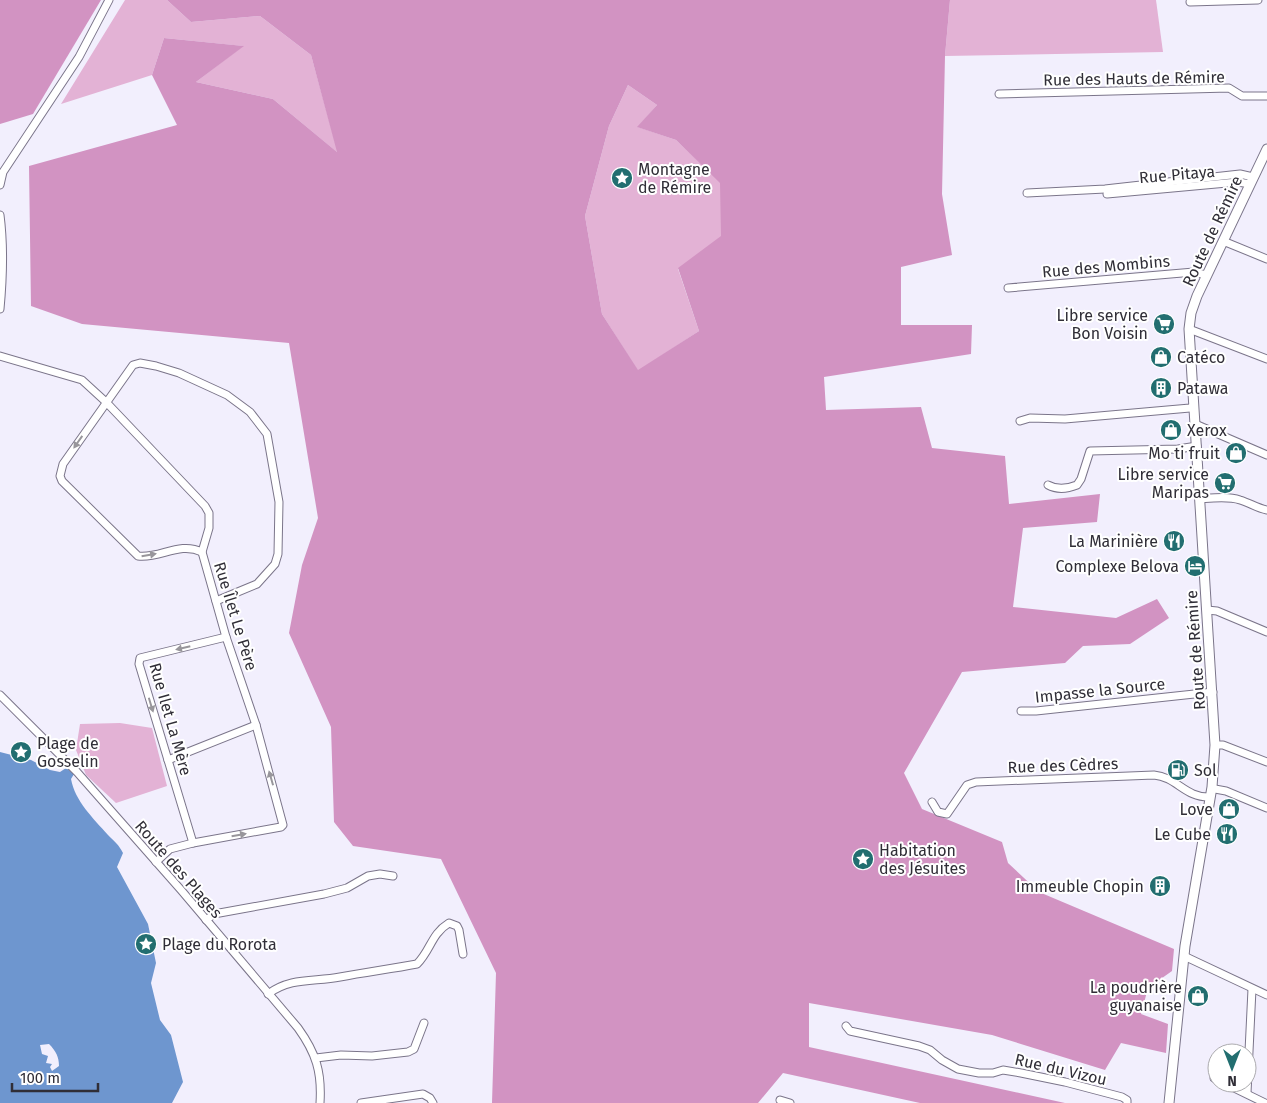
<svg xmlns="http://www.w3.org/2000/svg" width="1267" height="1103" font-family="'Fira Sans',sans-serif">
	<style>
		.green { fill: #e3b2d5 }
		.forest { fill: #d293c2; fill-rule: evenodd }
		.water { fill: #6e96cf; fill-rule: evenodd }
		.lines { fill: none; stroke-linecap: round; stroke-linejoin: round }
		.minor-casing { stroke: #7b758a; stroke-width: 9 }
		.major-casing { stroke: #7b758a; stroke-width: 11 }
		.minor { stroke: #fff; stroke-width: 7 }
		.major { stroke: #fff; stroke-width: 9 }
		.oneway { fill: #98969b }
		.labels { text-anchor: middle; stroke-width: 4; stroke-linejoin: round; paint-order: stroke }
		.street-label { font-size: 16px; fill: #302e37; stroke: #fff }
		.poi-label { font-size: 16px; fill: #302e37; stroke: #fff; text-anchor: end }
	</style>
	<rect width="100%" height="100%" fill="#f2effd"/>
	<g class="green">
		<path d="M 125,0 L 167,0 L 191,22 L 260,16 L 311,55 L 338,153 L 273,99 L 196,82 L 243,46 L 164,38 L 152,75 L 61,104 Z"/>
		<path d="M 950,0 L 1156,0 L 1163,52 L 945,56 Z"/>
		<path d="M 628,85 L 657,105 L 638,127 L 676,140 L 721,183 L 721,237 L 678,269 L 699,331 L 638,371 L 602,314 L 585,216 L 609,126 Z"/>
		<path d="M 120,723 L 152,728 L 167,786 L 116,803 L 86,775 L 76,750 L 80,724 Z"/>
	</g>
	<g class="forest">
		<path d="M 0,0 L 101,0 L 33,114 L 0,124 Z"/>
		<path d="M 167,0 L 950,0 L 945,56 L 942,194 L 952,255 L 901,267 L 901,325 L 972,325 L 971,354 L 824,377 L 826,410 L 921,407 L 932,448 L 1005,456 L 1009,504 L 1100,494 L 1097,522 L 1023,528 L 1013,607 L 1116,618 L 1157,599 L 1169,618 L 1130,644 L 1083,646 L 1065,663 L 962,672 L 904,773 L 922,809 L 1002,842 L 1008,863 L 1039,892 L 1174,949 L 1172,971 L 1148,988 L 1141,1014 L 1168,1024 L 1166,1053 L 1121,1043 L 1105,1070 L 992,1035 L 809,1003 L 809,1047 L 1065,1103 L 920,1103 L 783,1073 L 758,1103 L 492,1103 L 496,973 L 441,859 L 353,846 L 334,822 L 331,727 L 289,633 L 302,565 L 318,518 L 289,343 L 82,324 L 31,306 L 29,166 L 177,125 L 152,75 L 164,38 L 244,46 L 196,82 L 273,99 L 337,152 L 311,55 L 260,16 L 191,22 ZM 628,85 L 657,105 L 637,127 L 676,140 L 720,183 L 721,236 L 678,268 L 699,331 L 638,370 L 602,314 L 585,216 L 609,126 Z"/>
	</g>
	<path class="water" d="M 0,752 L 31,760 L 50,770 L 60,772 L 66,768 L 74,774 L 71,779 C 75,801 93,818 108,835 C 114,841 119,845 123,853 L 117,867 L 148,924 L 156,963 L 151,983 L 160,1020 L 171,1035 L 183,1082 L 172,1103 L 0,1103 ZM 49,1044 C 56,1051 59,1057 59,1066 L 52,1071 L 50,1067 L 52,1064 L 46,1063 L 48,1056 L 42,1054 L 40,1045 Z"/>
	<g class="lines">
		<g class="minor-casing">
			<g id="minor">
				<path d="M 1190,2 L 1258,0"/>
				<path d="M 999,94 L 1229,88 L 1242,96 L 1267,96"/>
				<path d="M 0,185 L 3,172 L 79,57 L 109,0"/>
				<path d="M 1027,193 L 1105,189 L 1240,174 L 1253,177"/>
				<path d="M 1107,194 L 1238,182 L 1250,184"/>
				<path d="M 0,215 C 4,246 3,277 0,309"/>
				<path d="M 1223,241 L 1267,259"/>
				<path d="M 1008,288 L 1194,272 L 1206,275"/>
				<path d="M 1189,329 L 1267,359"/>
				<path d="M 0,356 L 82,380 L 106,402 L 205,506 L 209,513 L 209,528 L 202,552 L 226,637 L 256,725 L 283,825 L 281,827 L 193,843 L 170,849 L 156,862"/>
				<path d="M 1020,421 L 1030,418 L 1065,419 L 1190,408 L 1194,406"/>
				<path d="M 1195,424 L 1267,455"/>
				<path d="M 1048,485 C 1057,490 1067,489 1077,485 L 1081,479 L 1090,451 L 1178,449 L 1197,446"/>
				<path d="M 1200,499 C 1213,498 1228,496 1240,500 C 1250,503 1257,508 1267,510"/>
				<path d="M 202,552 C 179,541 160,559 138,556 L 62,481 L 60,476 L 63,464 L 133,365 L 140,363 L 156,366 L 179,373 L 227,395 L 250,412 L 267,434 L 279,502 L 278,554 L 275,564 L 257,584 L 216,601"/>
				<path d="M 1207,610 L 1217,611 L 1267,632"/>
				<path d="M 0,695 L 77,772 L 181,890 L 298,1028 C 316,1053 322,1072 320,1103"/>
				<path d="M 1021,711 L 1036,711 L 1213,692"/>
				<path d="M 1215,745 L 1223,745 L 1267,762"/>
				<path d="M 168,760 L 256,725"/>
				<path d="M 1212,787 L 1215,789 L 1226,791 L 1267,808"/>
				<path d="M 932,802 L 938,812 L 947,814 L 967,785 L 976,782 L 1154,775 C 1177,777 1185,798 1210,797"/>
				<path d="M 193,843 L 139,664 L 140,658 L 226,637"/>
				<path d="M 206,920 L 214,914 L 324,894 L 347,888 L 368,876 L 380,874 L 393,876"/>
				<path d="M 1184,956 L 1267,995"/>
				<path d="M 268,994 C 291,977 314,982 340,977 C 366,972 391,969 417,964 C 431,950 431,934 449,923 L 457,926 L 459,930 L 463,954"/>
				<path d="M 846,1026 L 850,1031 L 919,1046 L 930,1050 L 942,1060 L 958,1069 L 979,1073 L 993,1073 L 1003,1070 L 1021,1073 L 1065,1082 L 1122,1097 L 1127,1100 L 1127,1103"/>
				<path d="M 316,1058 L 341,1055 L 372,1056 L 408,1052 L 414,1049 L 424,1023"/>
				<path d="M 1214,1078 L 1217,1080"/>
				<path d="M 1224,1083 L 1265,1103"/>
				<path d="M 1247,1093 L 1252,989"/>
				<path d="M 780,1100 L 790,1103"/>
				<path d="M 361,1103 L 423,1094 L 430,1098 L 433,1103"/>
			</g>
		</g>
		<g class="major-casing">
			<path id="major" d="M 1169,1103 L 1185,946 L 1212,787 L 1215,745 L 1189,329 L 1191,313 L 1197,296 L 1267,149"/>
		</g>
		<use href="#minor" class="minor"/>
		<use href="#major" class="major"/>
	</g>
	<defs><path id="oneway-solid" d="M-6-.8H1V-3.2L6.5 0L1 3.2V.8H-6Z" transform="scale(1.25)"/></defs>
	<g class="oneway">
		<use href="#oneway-solid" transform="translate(78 442) rotate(125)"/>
		<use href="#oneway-solid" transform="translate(149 555) rotate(-10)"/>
		<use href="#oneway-solid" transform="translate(183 648) rotate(167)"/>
		<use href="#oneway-solid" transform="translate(151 705) rotate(73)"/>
		<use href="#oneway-solid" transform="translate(271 778) rotate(-106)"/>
		<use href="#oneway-solid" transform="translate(239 835) rotate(-10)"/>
	</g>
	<defs>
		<g id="sight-disc" transform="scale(1.125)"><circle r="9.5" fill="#226e70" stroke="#fff"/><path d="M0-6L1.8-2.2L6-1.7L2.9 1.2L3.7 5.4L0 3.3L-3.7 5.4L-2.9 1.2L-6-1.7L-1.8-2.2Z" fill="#fff"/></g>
		<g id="supermarket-disc" transform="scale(1.125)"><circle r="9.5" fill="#226e70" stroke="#fff"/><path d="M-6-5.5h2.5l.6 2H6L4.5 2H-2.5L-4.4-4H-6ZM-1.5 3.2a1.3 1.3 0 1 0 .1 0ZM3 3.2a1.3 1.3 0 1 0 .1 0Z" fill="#fff"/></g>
		<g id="shop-disc" transform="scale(1.125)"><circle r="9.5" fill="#226e70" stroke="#fff"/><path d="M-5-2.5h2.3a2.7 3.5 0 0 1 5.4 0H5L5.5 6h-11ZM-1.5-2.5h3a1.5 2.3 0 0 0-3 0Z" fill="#fff"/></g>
		<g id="building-disc" transform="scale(1.125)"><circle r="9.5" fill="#226e70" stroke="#fff"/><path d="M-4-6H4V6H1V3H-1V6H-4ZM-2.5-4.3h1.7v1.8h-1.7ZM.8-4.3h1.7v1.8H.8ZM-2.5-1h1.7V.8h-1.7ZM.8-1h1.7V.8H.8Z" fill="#fff"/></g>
		<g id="restaurant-disc" transform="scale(1.125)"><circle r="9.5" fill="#226e70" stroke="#fff"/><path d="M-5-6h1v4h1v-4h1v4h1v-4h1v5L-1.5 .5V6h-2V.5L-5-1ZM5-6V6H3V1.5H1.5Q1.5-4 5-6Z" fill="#fff"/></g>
		<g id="hotel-disc" transform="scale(1.125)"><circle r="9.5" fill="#226e70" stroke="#fff"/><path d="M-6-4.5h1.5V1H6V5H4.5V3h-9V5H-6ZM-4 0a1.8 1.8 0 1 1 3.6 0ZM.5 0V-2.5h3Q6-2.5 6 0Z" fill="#fff"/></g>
		<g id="fuel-disc" transform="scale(1.125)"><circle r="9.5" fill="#226e70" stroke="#fff"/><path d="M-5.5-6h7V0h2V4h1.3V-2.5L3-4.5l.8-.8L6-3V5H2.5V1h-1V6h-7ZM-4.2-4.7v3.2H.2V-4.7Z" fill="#fff"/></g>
	</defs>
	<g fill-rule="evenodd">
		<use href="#sight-disc" x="622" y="178"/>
		<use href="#supermarket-disc" x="1164" y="324"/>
		<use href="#shop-disc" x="1161" y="357"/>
		<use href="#building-disc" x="1161" y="388"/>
		<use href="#shop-disc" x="1171" y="430"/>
		<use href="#shop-disc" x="1236" y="453"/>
		<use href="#supermarket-disc" x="1225" y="483"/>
		<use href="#restaurant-disc" x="1174" y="541"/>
		<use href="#hotel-disc" x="1195" y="566"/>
		<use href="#sight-disc" x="21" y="752"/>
		<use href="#fuel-disc" x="1178" y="770"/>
		<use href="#shop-disc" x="1229" y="809"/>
		<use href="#restaurant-disc" x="1227" y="834"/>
		<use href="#sight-disc" x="863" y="859"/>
		<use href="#building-disc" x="1160" y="886"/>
		<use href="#sight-disc" x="146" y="944"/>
		<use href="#shop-disc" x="1198" y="996"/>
	</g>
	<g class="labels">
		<g class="street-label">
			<text transform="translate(1134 78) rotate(-1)" y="6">Rue des Hauts de Rémire</text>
			<text transform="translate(1177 174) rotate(-5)" y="6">Rue Pitaya</text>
			<text transform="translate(1212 231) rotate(-65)" y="6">Route de Rémire</text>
			<text transform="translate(1106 266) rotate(-5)" y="6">Rue des Mombins</text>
			<text transform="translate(236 616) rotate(73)" y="6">Rue Îlet Le Père</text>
			<text transform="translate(1195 650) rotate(-94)" y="6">Route de Rémire</text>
			<text transform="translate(1100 690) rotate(-6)" y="6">Impasse la Source</text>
			<text transform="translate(171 719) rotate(74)" y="6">Rue Ilet La Mère</text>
			<text transform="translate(1063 765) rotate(-2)" y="6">Rue des Cèdres</text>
			<text transform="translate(179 869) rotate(49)" y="6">Route des Plages</text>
			<text transform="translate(1061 1069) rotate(13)" y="6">Rue du Vizou</text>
		</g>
		<g class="poi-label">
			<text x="638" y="175" text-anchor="start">Montagne<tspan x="638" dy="18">de Rémire</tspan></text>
			<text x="1148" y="321">Libre service<tspan x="1148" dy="18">Bon Voisin</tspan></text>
			<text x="1177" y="363" text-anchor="start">Catéco</text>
			<text x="1177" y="394" text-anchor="start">Patawa</text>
			<text x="1187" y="436" text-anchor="start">Xerox</text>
			<text x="1220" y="459">Mo ti fruit</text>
			<text x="1209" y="480">Libre service<tspan x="1209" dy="18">Maripas</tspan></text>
			<text x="1158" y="547">La Marinière</text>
			<text x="1179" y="572">Complexe Belova</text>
			<text x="37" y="749" text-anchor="start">Plage de<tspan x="37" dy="18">Gosselin</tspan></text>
			<text x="1194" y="776" text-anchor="start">Sol</text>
			<text x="1213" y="815">Love</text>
			<text x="1211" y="840">Le Cube</text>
			<text x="879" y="856" text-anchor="start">Habitation<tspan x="879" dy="18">des Jésuites</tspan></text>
			<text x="1144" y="892">Immeuble Chopin</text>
			<text x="162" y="950" text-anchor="start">Plage du Rorota</text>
			<text x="1182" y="993">La poudrière<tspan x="1182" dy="18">guyanaise</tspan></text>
		</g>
	</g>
	<g transform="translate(1232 1068) rotate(180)"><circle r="24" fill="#ffffff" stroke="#acabaf"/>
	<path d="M0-4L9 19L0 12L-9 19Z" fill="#226e70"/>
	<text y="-8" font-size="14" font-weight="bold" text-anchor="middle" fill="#302e37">N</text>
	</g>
	<path d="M12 1083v8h86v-8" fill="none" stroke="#302e37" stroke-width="2.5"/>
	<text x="20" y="1083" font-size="15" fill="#302e37" stroke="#ffffff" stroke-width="4" paint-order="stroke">100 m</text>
</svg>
